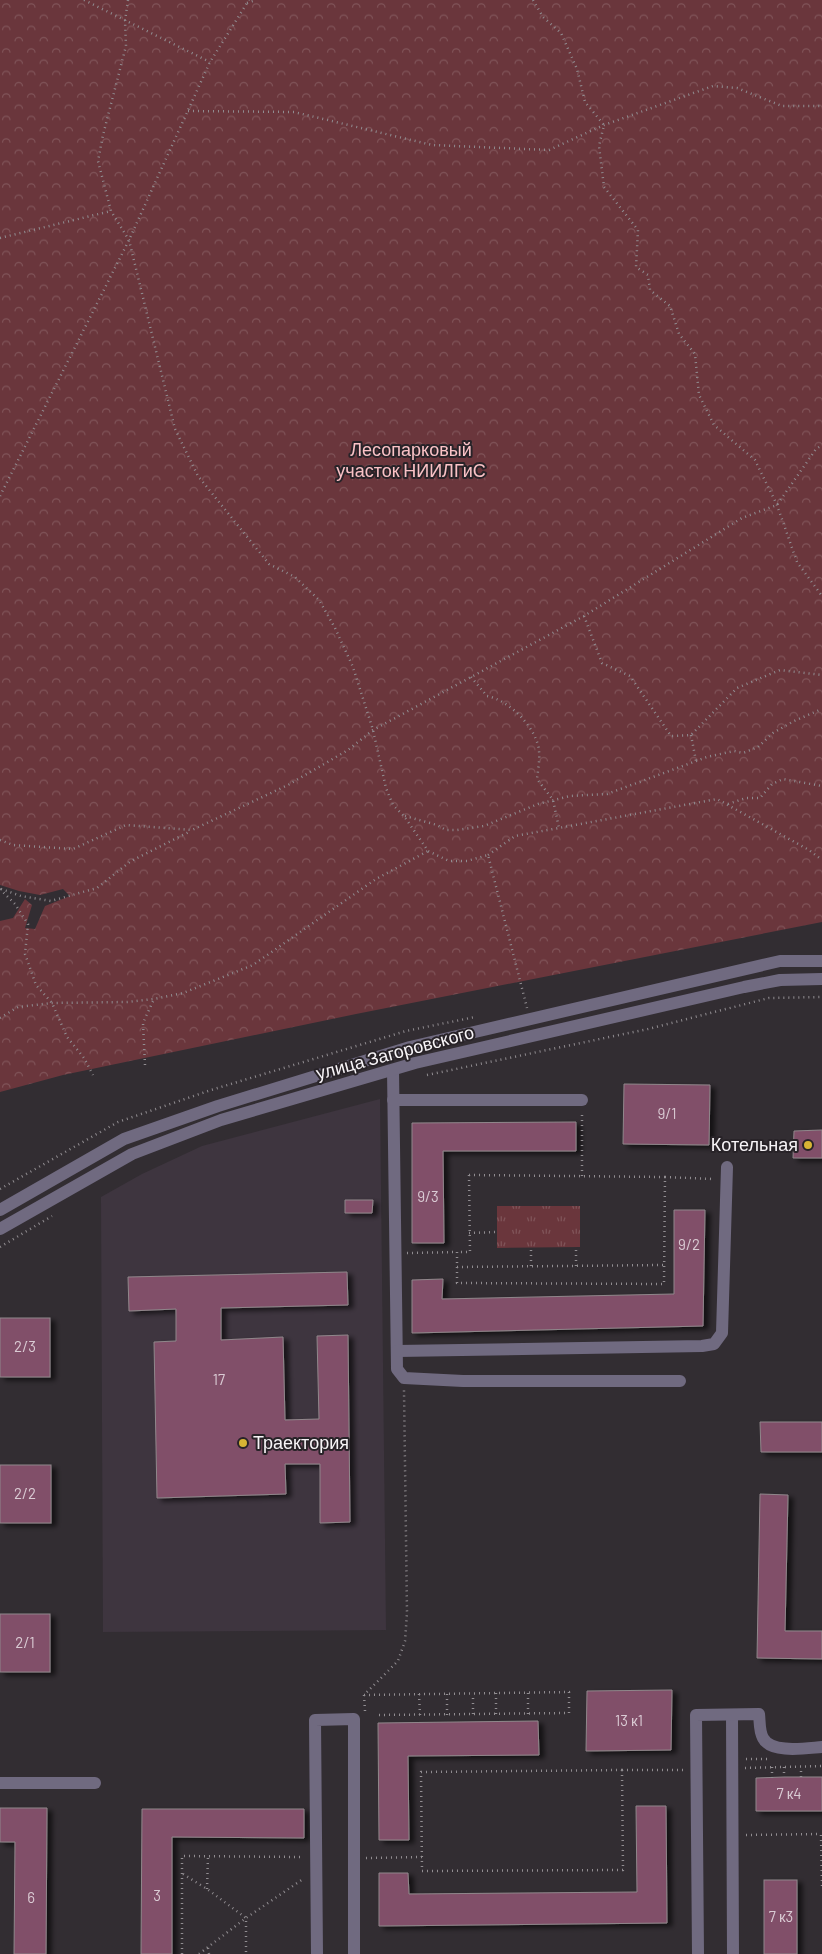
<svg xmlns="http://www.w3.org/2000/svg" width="822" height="1954" font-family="Barlow,sans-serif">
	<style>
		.built { fill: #3e353f }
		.grass { fill: url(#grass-tufts) }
		.forest { fill: url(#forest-crowns) }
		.building { fill: #814f69; stroke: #90878b; filter: url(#shadow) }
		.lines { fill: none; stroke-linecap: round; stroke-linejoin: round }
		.path { stroke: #918d91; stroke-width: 2.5; stroke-dasharray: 1 4; stroke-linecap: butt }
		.minor { stroke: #706a80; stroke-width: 12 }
		.poi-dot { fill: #d7b434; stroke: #282328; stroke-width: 2 }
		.labels { text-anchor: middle; stroke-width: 4; stroke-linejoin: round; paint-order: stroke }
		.number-label { font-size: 15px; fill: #dacbd4 }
		.park-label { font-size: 18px; fill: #fac2c6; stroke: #282328 }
		.street-label { font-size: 18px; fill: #f7f4f7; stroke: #282328 }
		.poi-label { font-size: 18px; fill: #f7f4f7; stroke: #282328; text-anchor: end }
	</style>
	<defs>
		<pattern id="grass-tufts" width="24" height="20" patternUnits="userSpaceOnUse" patternTransform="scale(1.25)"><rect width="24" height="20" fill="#6a363c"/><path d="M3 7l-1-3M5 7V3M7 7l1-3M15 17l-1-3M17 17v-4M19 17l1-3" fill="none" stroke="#805459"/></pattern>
		<pattern id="forest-crowns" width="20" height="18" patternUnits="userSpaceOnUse" patternTransform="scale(1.25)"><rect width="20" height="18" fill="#6a363c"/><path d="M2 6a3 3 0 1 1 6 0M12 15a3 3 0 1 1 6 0" fill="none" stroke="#805459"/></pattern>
		<filter id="shadow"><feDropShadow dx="5" dy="3" stdDeviation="2.5" flood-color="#0009"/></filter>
	</defs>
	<rect width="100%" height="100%" fill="#322d32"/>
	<path class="built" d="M 380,1099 L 386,1630 L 103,1632 L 101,1197 L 142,1174 L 202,1146 Z"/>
	<path class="grass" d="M 497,1206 L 580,1206 L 580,1247 L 497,1248 Z"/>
	<path class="forest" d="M 0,0 L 822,0 L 822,922 L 356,1014 L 63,1075 L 0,1092 L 0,921 L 13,918 L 25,899 L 32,905 L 25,928 L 35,929 L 45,906 L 70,896 L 63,889 L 40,895 L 19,891 L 0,885 Z"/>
	<g class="building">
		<path d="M 624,1084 L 710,1085 L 709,1145 L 623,1144 Z"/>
		<path d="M 576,1122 L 576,1151 L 443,1151 L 444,1243 L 412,1243 L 412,1123 Z"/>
		<path d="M 822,1130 L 822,1158 L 793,1158 L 794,1131 Z"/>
		<path d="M 345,1200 L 373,1200 L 372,1213 L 345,1213 Z"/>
		<path d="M 674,1210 L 705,1210 L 703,1326 L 412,1333 L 412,1280 L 443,1279 L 442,1299 L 674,1294 Z"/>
		<path d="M 347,1272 L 348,1305 L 221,1308 L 221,1340 L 283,1337 L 285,1420 L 319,1419 L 317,1336 L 348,1335 L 350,1522 L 320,1523 L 320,1464 L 285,1464 L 286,1494 L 157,1498 L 154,1342 L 176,1341 L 176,1309 L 129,1311 L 128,1277 Z"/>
		<rect x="0" y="1318" width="50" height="59"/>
		<path d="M 760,1422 L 822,1422 L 822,1452 L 761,1452 Z"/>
		<rect x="0" y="1465" width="51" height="58"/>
		<path d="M 760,1494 L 788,1495 L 785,1631 L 822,1631 L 822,1659 L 757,1658 Z"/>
		<rect x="0" y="1614" width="50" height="58"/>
		<path d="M 672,1690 L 671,1750 L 586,1751 L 587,1691 Z"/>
		<path d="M 538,1721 L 539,1755 L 408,1756 L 409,1840 L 379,1840 L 378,1723 Z"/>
		<path d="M 784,1777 L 822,1777 L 822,1811 L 756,1811 L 756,1778 Z"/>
		<path d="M 636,1806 L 666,1806 L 667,1923 L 379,1926 L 379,1873 L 408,1873 L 409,1894 L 637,1892 Z"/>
		<path d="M 0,1808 L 47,1808 L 46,1954 L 14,1954 L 15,1842 L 0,1842 Z"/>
		<path d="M 142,1809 L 304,1809 L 304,1838 L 172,1837 L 172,1954 L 141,1954 Z"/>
		<rect x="764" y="1880" width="33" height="74"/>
	</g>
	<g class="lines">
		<g class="path">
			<path d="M 84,0 L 210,62"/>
			<path d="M 128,0 L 125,21 L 126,46 L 103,135 L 98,161 L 111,211 L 129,240 L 175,429 L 198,476 L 269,564 L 295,577 L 319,600 L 335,628 L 353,667 L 373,730 L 386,788 L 393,805 L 404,816 L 428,851 L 449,861 L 467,861 L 488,855 L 527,1008"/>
			<path d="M 533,0 L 543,17 L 561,33 L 577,69 L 585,102 L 604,125 L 599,146 L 604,187 L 638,230 L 636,267 L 648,275 L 650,290 L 670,306 L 679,334 L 695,354 L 699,395 L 714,425 L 755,460 L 777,505 L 797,562 L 822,596"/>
			<path d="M 247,3 L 256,0"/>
			<path d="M 188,111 L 294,112 L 432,145 L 549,150 L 604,125 L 713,86 L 737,88 L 782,106 L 822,106"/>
			<path d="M 0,238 L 111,211"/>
			<path d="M 0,496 L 129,240 L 210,62 L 249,0"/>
			<path d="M 584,616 L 602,663 L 630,676 L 671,736 L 691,735 L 737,688 L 780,670 L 822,675"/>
			<path d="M 471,677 L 487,696 C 509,700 537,728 539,751 C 540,759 538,770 537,779 L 553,800 L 559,828"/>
			<path d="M 691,735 L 696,761"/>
			<path d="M 728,804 L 746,798 L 760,798 L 772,784 L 783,779 L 822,786"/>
			<path d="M 405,816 L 437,825 L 446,830 L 457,830 L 484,826 L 538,804 L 570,796 L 607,794 L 707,757 L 734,751 L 743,753 L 758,747 L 773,733 L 794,721 L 822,709"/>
			<path d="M 0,840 L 13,845 L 73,849 L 126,825 L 192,830 L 288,785 L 348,750 L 373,730 L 584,616 L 742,518 L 777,505 L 816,449 L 822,445"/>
			<path d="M 488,855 L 515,836 L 717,799 L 809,850 L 822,860"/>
			<path d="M 0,889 L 15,904 L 28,924 L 25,954 L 36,985 L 52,1003 L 67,1037 L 84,1058 L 93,1075"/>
			<path d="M 1,889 L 21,896 L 51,901 L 97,888 L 131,861 L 191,831"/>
			<path d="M 0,1018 L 18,1007 L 52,1003 L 127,1002 L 154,999 L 183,993 L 253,965 L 376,879 L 428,851"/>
			<path d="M 145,1065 L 143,1023 L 154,999"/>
			<path d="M 427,1075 L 648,1029 L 769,998 L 822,997"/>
			<path d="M 469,1175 L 665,1177 L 664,1284 L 457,1283 L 457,1252 L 470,1252 Z"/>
			<path d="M 582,1176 L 582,1114"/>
			<path d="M 665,1177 L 713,1179"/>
			<path d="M 0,1189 L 118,1122 L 211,1090 L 406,1031 L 475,1017"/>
			<path d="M 469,1233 L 497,1232"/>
			<path d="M 0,1247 L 52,1216"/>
			<path d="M 407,1253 L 457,1252"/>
			<path d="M 531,1266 L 531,1248"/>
			<path d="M 576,1266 L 576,1248"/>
			<path d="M 457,1267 L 664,1265"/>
			<path d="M 419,1694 L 420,1715"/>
			<path d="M 364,1695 L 569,1692 L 569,1713 L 376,1715"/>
			<path d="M 365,1711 L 364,1695 L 398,1661 L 405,1641 L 407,1613 L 404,1390"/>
			<path d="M 473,1714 L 473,1694"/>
			<path d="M 496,1714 L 496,1693"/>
			<path d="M 528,1714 L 528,1693"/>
			<path d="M 447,1715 L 447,1694"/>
			<path d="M 746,1759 L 768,1759"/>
			<path d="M 784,1767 L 784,1777"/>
			<path d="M 745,1768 L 822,1766"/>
			<path d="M 622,1770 L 623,1870 L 422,1871 L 421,1772 Z"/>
			<path d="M 622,1770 L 683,1770"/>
			<path d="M 801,1777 L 801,1767"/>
			<path d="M 772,1778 L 772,1767"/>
			<path d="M 746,1835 L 821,1834"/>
			<path d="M 821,1835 L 822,1887"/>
			<path d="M 366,1858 L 422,1857"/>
			<path d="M 183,1874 L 207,1889 L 246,1918 L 246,1954"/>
			<path d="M 207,1889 L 208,1856"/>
			<path d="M 208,1948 L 209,1954"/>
			<path d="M 182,1954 L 182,1856 L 302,1857"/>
			<path d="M 199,1954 L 246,1918 L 303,1879"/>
		</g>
		<g class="minor">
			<path d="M 393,1070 L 397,1369 L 404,1378 L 463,1381 L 680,1381"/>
			<path d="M 393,1100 L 582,1100"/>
			<path d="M 0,1210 L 124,1139 L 218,1106 L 410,1047 L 780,961 L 822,961"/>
			<path d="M 0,1229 L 132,1154 L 221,1120 L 415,1063 L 744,987 L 780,980 L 822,979"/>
			<path d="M 397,1351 L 702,1346 L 714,1344 L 722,1333 L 727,1167"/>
			<path d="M 732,1715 L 733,1954"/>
			<path d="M 0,1783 L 95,1783"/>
			<path d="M 317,1954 L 315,1720 L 354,1719 L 354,1954"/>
			<path d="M 698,1954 L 696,1715 L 759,1714 C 760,1722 759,1731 763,1738 C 771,1754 807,1748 822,1747"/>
		</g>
	</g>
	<g class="poi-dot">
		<circle cx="808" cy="1145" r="5"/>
		<circle cx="243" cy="1443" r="5"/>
	</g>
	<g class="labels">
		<g class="number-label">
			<text x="667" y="1119">9/1</text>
			<text x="428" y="1202">9/3</text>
			<text x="689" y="1250">9/2</text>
			<text x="25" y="1352">2/3</text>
			<text x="219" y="1385">17</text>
			<text x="25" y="1499">2/2</text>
			<text x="25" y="1648">2/1</text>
			<text x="629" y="1726">13 к1</text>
			<text x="789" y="1799">7 к4</text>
			<text x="157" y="1901">3</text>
			<text x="31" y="1903">6</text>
			<text x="781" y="1922">7 к3</text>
		</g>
		<g class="park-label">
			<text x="411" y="456">Лесопарковый<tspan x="411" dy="21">участок НИИЛГиС</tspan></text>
		</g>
		<g class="street-label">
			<text transform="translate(395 1053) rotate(-15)" y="6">улица Загоровского</text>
		</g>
		<g class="poi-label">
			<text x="798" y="1151">Котельная</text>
			<text x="253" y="1449" text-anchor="start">Траектория</text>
		</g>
	</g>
</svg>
